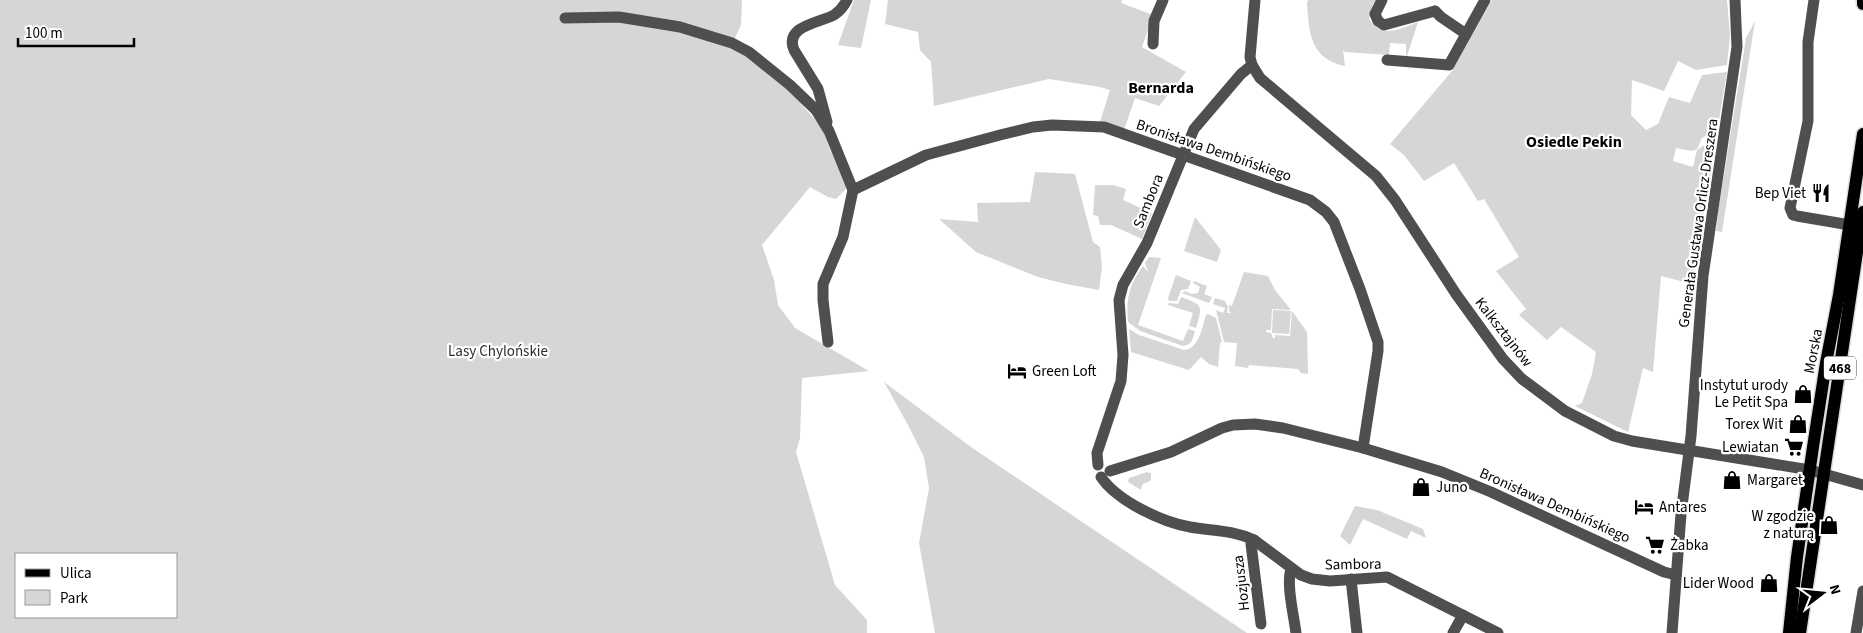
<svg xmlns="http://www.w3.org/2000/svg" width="1863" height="633" font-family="'Source Sans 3',sans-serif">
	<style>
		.green { fill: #d6d6d6; fill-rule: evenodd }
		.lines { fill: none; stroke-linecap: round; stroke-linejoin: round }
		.major-casing { stroke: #dbdbdb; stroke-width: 15 }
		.minor { stroke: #4f4f4f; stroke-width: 11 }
		.major { stroke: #000; stroke-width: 12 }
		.labels { text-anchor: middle; stroke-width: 4.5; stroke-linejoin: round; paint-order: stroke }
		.shield { fill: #fff; stroke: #4c4c4c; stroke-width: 1 }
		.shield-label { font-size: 14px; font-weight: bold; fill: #000 }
		.street-label { font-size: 15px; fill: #000; stroke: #fff }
		.poi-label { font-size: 15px; fill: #000; stroke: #fff; text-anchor: end }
		.park-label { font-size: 15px; fill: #2d2d2d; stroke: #fff }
		.neighbourhood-label { font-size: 16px; font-weight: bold; fill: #000; stroke: #fff }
	</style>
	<rect width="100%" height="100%" fill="#fff"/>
	<g class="green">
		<path d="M 0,0 L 742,0 L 741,25 L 734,40 L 734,47 L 779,78 L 822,128 L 831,152 L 850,185 L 836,199 L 828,197 L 810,187 L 762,245 L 774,280 L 778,305 L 795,328 L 869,371 L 802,378 L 800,438 L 796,452 L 835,585 L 867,620 L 867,633 L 0,633 ZM 16,554 L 176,554 L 176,617 L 16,617 Z"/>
		<path d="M 854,0 L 871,0 L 861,48 L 838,45 Z"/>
		<path d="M 888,0 L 1122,0 L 1121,3 L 1153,15 L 1142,47 L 1186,72 L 1159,106 L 1135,98 L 1124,130 L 1100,122 L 1110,90 L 1100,87 L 1049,79 L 934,106 L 931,62 L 920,50 L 918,32 L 885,24 Z"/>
		<path d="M 1308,0 L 1377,0 L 1373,4 L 1369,19 C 1383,39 1400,29 1418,22 L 1407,56 L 1406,56 L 1406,44 L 1390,43 L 1389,55 L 1345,52 L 1343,50 L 1345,66 C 1310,59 1309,32 1307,3 Z"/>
		<path d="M 1492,0 L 1727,0 L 1730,35 L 1727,65 L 1696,70 L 1678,61 L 1664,91 L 1632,80 L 1631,115 L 1646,130 L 1658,124 L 1669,97 L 1690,103 L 1702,75 L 1727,72 L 1717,132 L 1712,131 L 1702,138 L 1697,149 L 1692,151 L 1676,148 L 1673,161 L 1693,167 L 1697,150 L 1703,146 L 1715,147 L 1692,284 L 1661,276 L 1653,372 L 1643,368 L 1628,432 L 1575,406 L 1582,403 L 1592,374 L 1596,352 L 1561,327 L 1547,340 L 1519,315 L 1526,309 L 1496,271 L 1519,257 L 1484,199 L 1478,201 L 1454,163 L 1424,181 L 1404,155 L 1390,144 L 1452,71 Z"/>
		<path d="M 1755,21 L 1722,232 L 1716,231 L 1718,212 L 1746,38 Z"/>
		<path d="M 1035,172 L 1075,174 L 1093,242 L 1100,247 L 1102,267 L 1099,290 L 1066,284 L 1038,277 L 976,252 L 939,219 L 978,222 L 977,203 L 1030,202 Z"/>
		<path d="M 1095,185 L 1113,185 L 1126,189 L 1123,200 L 1152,213 L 1142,239 L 1111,225 L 1100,225 L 1098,216 L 1093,215 Z"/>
		<path d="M 1195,217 L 1221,250 L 1217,262 L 1184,251 Z"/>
		<path d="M 1149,257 L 1161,258 L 1138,325 L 1183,341 L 1188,329 L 1195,331 C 1193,338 1192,345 1183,346 L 1140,331 L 1128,322 C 1126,298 1129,285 1143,266 L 1148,272 L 1145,263 Z"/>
		<path d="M 1244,272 L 1268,276 L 1275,290 L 1291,310 L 1272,309 L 1271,330 L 1266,330 L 1266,332 L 1271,333 L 1273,338 L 1275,338 L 1275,335 L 1290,336 L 1292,311 L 1307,332 L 1308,374 L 1301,373 L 1298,369 L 1249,365 L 1248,368 L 1235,366 L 1237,343 L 1224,342 L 1216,310 L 1223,313 L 1225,308 L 1213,304 L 1215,298 L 1225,301 L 1228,307 L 1227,313 L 1231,313 L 1229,311 L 1229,305 L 1232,306 Z"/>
		<path d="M 1176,275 L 1191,281 L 1188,289 L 1181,290 L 1177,301 L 1169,301 L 1168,298 Z"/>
		<path d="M 1194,281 L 1207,286 L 1204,294 L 1212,297 L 1209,303 L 1182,293 L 1185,291 L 1192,294 L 1198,293 L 1200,287 L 1193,283 Z"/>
		<path d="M 1181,297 C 1203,305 1203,305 1196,328 L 1189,326 L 1193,313 L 1168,305 L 1169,303 L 1178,304 Z"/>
		<path d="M 1273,310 L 1291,311 L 1289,334 L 1272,333 Z"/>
		<path d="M 1208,314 L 1216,318 L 1222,342 L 1220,343 L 1218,367 L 1209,364 L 1201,357 L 1189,370 L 1131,352 L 1129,329 L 1139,335 L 1184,350 C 1199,349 1202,328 1206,315 Z"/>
		<path d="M 884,382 L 971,447 L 1247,633 L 935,633 L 919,543 L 929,488 L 924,457 L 908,425 Z"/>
		<path d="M 1147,472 L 1151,473 L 1151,480 L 1147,483 L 1146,482 L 1142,485 L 1141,490 L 1128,482 L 1129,478 Z"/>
		<path d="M 1355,506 L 1377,510 L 1423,529 L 1426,538 L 1411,531 L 1407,539 L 1363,519 L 1350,545 L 1340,536 Z"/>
	</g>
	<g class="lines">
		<g class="major-casing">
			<g id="major">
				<path d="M 1863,0 L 1863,4"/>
				<path d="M 1789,633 L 1797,557 L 1813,447 L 1826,363 L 1839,295 L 1863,134"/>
				<path d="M 1800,633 L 1863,212"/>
			</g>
		</g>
		<g class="minor">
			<path d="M 1255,0 L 1250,57 L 1252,65 L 1260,78 L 1376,176 L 1395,200 L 1456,294 L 1503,359 L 1522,379 L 1565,411 L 1614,436 L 1632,441 L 1810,470 L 1863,485"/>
			<path d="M 1382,0 L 1375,14 L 1378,21 L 1384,25 L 1435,11"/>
			<path d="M 1814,0 L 1808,42 L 1808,121 L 1790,208 L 1793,215 L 1797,216 L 1850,225"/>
			<path d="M 1435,11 L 1441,17 L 1466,34"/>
			<path d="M 565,18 L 619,17 L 680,27 L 732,43 L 749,52 L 790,85 L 816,110 L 829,131 L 853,190 L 926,155 L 1000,135 L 1033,127 L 1052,125 L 1104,127 L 1310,200 L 1326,212 L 1334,222 L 1360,289 L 1378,342 L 1378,351 L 1363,448"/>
			<path d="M 1153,44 L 1154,21 L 1163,0"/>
			<path d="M 1387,60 L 1449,65 L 1485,0"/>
			<path d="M 827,122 L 818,89 L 794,50 C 784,26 819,23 834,15 C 840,11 844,6 847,0"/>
			<path d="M 828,342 L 823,300 L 823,284 L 843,237 L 853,190"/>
			<path d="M 1098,465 L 1097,453 L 1121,381 L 1123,355 L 1119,300 L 1123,285 L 1147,243 L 1194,129 L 1241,74 L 1252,65"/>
			<path d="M 1110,471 L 1171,452 L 1222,428 L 1233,425 L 1255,424 L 1283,428 L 1363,448 L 1442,472 L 1491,492 L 1664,572 L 1676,575"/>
			<path d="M 1101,477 C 1117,501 1162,522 1190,527 C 1212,531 1233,530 1254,540 L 1301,575 L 1312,579 L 1330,581 L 1387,577 L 1498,633"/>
			<path d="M 1254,540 L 1251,544 L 1261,624"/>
			<path d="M 1291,569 C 1286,585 1294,616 1296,633"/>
			<path d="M 1351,579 L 1357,633"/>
			<path d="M 1453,633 L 1463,615"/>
			<path d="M 1672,633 L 1681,514 L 1691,436 L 1703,276 L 1737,47 L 1735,0"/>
			<path d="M 1856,633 L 1863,591"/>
		</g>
		<use href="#major" class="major"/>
	</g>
	<defs>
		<g id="restaurant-bare" transform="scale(1.5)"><path d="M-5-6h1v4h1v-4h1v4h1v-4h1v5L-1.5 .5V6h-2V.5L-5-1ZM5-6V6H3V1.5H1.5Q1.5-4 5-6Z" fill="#000" stroke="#fff" stroke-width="2.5" paint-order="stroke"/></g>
		<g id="hotel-bare" transform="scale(1.5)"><path d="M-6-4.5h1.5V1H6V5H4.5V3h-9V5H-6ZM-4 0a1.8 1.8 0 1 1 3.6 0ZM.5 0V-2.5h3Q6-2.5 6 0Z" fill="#000" stroke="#fff" stroke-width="2.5" paint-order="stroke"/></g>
		<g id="shop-bare" transform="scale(1.5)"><path d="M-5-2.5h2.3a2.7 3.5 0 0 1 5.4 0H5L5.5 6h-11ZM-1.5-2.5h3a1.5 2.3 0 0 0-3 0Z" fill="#000" stroke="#fff" stroke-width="2.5" paint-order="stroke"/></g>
		<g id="supermarket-bare" transform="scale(1.5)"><path d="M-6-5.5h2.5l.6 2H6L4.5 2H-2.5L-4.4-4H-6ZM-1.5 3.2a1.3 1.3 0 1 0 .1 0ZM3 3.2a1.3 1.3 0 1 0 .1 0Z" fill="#000" stroke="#fff" stroke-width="2.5" paint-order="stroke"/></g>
	</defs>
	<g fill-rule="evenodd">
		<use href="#restaurant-bare" x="1821" y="193"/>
		<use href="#hotel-bare" x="1017" y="371"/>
		<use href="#shop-bare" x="1803" y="394"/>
		<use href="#shop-bare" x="1798" y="424"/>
		<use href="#supermarket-bare" x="1794" y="447"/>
		<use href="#shop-bare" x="1732" y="480"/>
		<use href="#shop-bare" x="1421" y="487"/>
		<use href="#hotel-bare" x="1644" y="507"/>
		<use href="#shop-bare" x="1829" y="525"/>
		<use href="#supermarket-bare" x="1655" y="545"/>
		<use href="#shop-bare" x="1769" y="583"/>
	</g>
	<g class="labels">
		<rect class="shield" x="1824" y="356.5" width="32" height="23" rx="4"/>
		<g class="shield-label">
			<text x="1840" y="373">468</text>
		</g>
		<g class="street-label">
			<text transform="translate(1214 150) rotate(19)" y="5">Bronisława Dembińskiego</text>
			<text transform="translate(1148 201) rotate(-68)" y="5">Sambora</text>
			<text transform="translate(1698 223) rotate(-82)" y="5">Generała Gustawa Orlicz-Dreszera</text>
			<text transform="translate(1504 332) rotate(52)" y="5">Kalksztajnów</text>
			<text transform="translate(1813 351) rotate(-79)" y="5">Morska</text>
			<text transform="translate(1555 505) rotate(24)" y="5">Bronisława Dembińskiego</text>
			<text transform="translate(1353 564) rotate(-1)" y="5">Sambora</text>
			<text transform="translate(1241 583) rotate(-97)" y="5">Hozjusza</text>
		</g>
		<g class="poi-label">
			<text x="1806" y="198">Bep Viet</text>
			<text x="1032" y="376" text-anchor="start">Green Loft</text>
			<text x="1788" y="390">Instytut urody<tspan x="1788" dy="17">Le Petit Spa</tspan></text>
			<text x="1783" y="429">Torex Wit</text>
			<text x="1779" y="452">Lewiatan</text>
			<text x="1747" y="485" text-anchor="start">Margaret</text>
			<text x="1436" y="492" text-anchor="start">Juno</text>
			<text x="1659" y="512" text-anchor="start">Antares</text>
			<text x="1814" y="521">W zgodzie<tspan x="1814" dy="17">z naturą</tspan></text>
			<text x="1670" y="550" text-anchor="start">Żabka</text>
			<text x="1754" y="588">Lider Wood</text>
		</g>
		<g class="park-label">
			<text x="498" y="356">Lasy Chylońskie</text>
		</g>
		<g class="neighbourhood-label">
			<text x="1161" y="93">Bernarda</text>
			<text x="1574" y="147">Osiedle Pekin</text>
		</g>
	</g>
	<rect x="15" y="553" width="162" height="65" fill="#ffffff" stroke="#999999"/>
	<rect x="25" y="569" width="25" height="8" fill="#000000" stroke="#999999"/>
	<text x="60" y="578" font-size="15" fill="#000000">Ulica</text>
	<rect x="25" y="590" width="25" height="15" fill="#d6d6d6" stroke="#999999"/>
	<text x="60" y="603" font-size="15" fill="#000000">Park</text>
	<g transform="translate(1823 593) rotate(74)" stroke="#ffffff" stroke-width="4" paint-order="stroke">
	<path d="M0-4L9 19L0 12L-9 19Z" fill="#000000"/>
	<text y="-8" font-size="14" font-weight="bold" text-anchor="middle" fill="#000000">N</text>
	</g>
	<path d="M18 38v8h116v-8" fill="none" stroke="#000000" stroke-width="2.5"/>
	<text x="25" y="38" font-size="15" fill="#000000" stroke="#ffffff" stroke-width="4" paint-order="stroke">100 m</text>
</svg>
